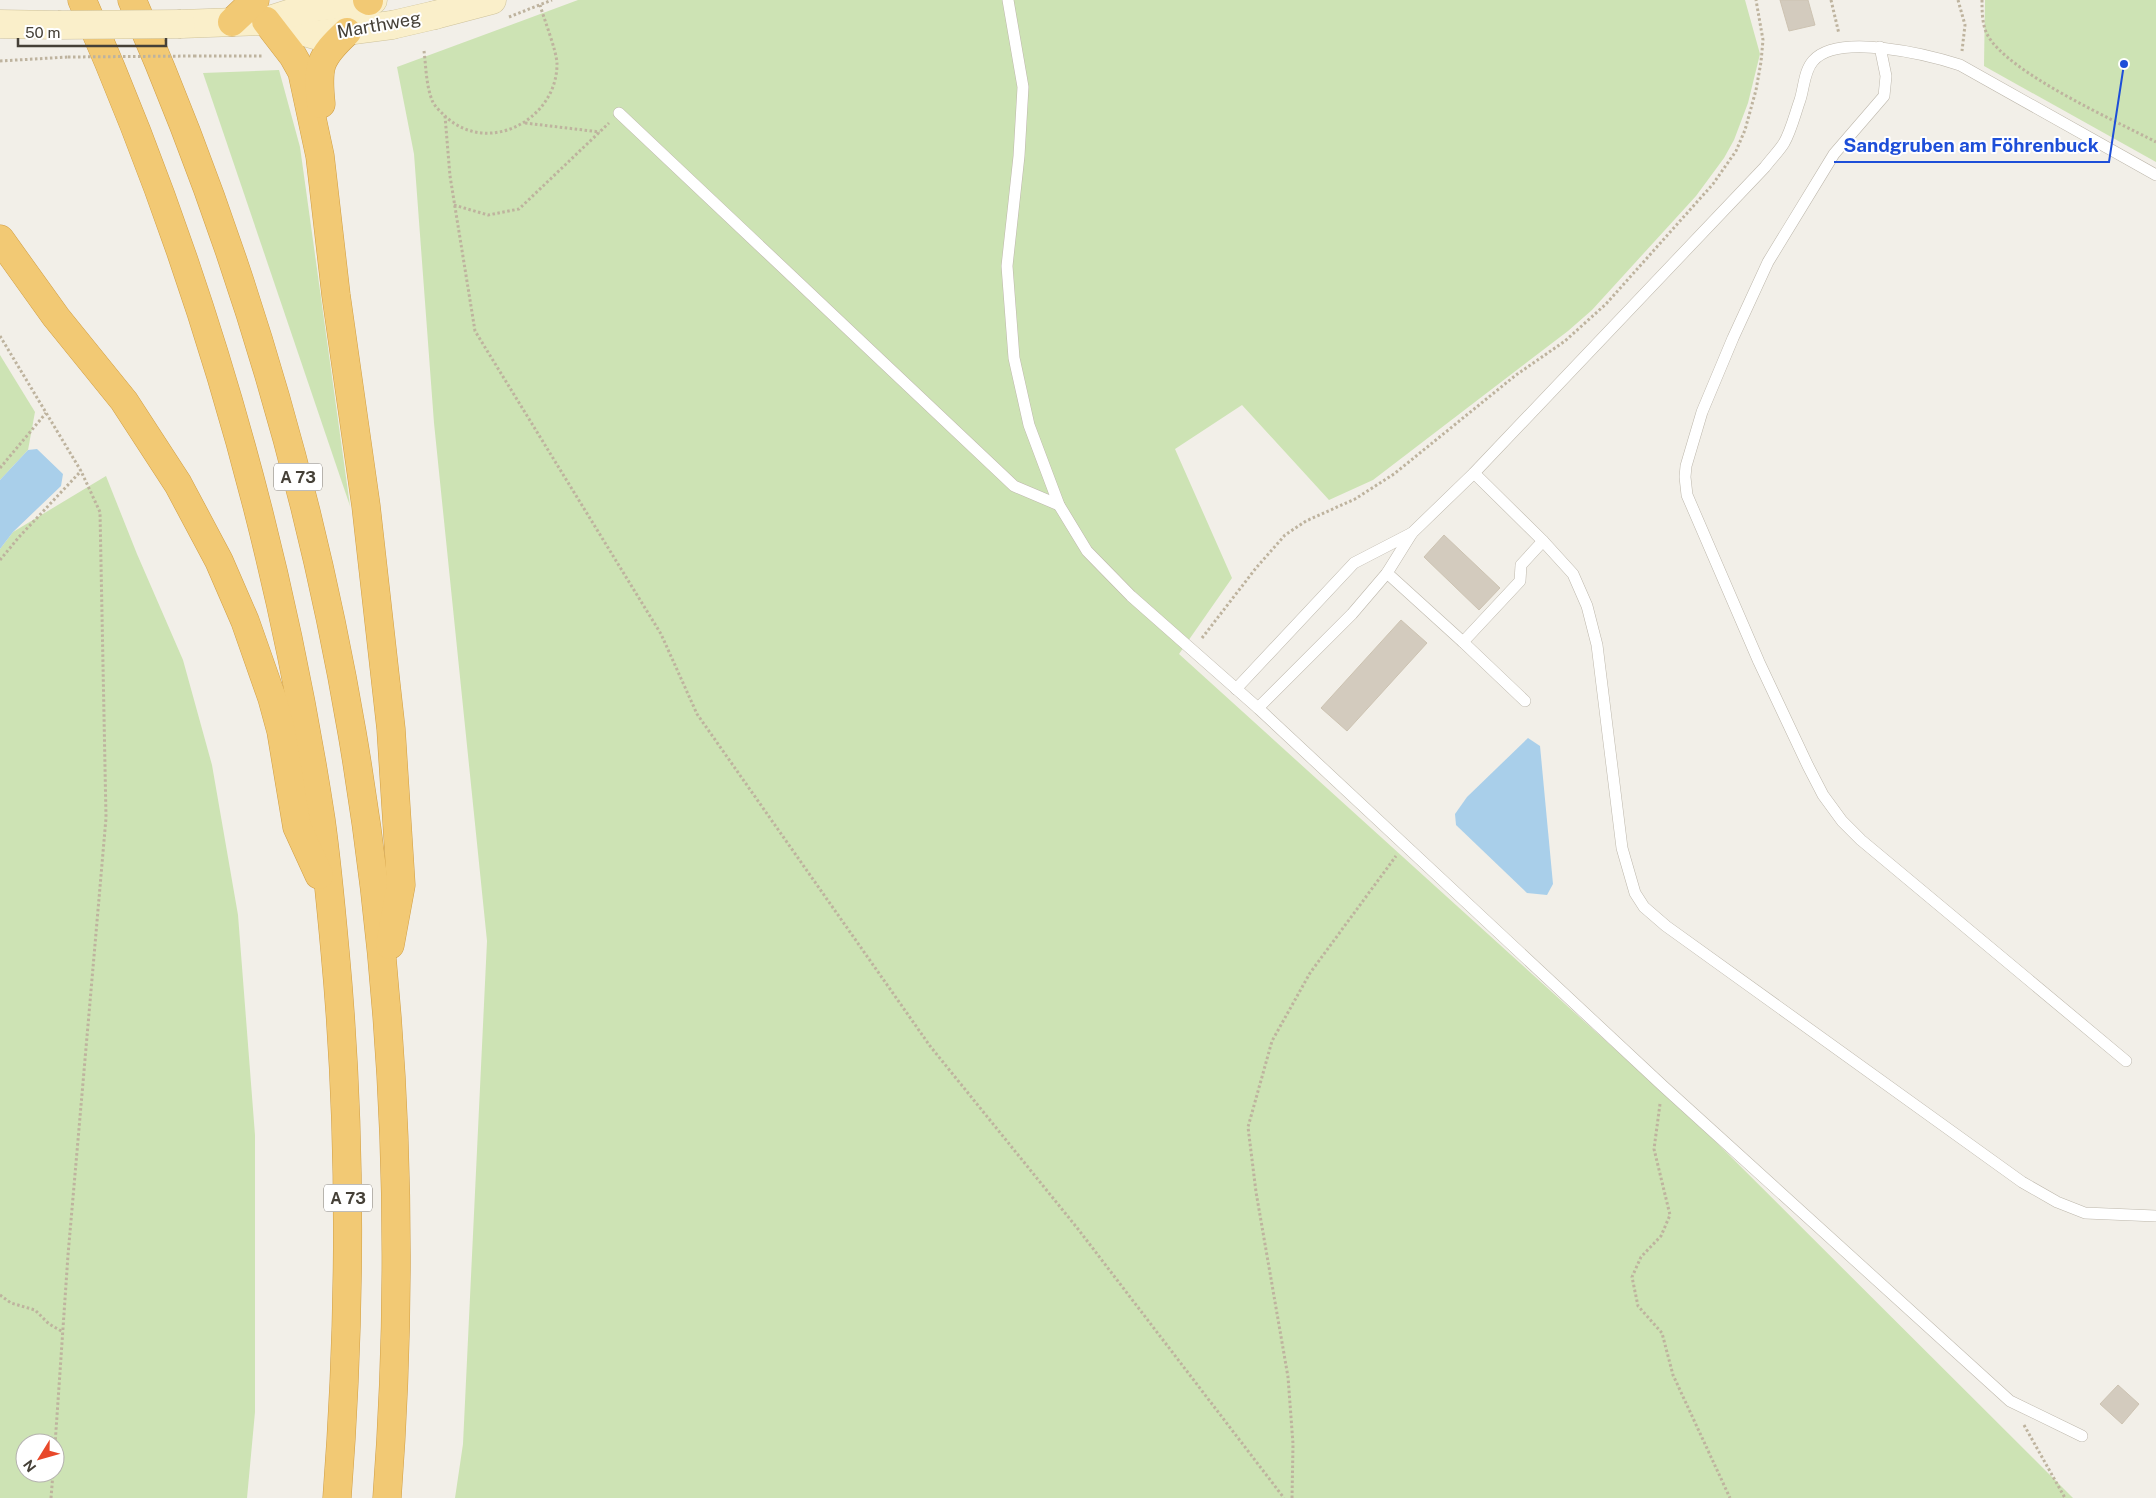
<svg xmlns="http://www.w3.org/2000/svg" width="2156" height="1498" font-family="'Public Sans',sans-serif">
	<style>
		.green { fill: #cde3b4; fill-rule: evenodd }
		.water { fill: #a9cfea }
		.building { fill: #d3cbbe; stroke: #cdc3b2 }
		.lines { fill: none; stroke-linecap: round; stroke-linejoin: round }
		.lane-casing { stroke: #bdb7ab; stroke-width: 12 }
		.secondary-casing { stroke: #cec29b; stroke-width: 29 }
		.highway-casing { stroke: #d09e44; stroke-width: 29 }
		.path { stroke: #beb39e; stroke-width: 3; stroke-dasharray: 2.5 2.5; stroke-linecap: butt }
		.lane { stroke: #fff; stroke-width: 11 }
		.secondary { stroke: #faefca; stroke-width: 28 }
		.highway { stroke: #f2c974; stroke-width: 28 }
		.secondary-bridge-casing { stroke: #cec29b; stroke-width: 29; stroke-linecap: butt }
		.path-bridge { stroke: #beb39e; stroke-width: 3; stroke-dasharray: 2.5 2.5; stroke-linecap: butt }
		.secondary-bridge { stroke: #faefca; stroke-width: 28 }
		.labels { text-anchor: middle; stroke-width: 4; stroke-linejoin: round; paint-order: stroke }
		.shield { fill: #fff; stroke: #7d7973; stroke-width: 1 }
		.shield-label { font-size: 16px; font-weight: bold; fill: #454037 }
		.street-label { font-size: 18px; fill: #454037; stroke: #fff }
		.leader { fill: none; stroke: #1d4ed8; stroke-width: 2 }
		.callout-dot { fill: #1d4ed8; stroke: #fff; stroke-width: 2 }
		.callout-label { font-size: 19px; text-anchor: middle; font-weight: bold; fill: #1d4ed8; stroke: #fff; stroke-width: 4; stroke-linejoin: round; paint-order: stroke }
	</style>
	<rect width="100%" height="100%" fill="#f2efe8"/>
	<g class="green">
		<path d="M 578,0 L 1745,0 L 1760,54 L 1748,103 L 1734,140 L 1724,158 L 1696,196 L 1592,310 L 1568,331 L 1373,480 L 1329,500 L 1242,405 L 1175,449 L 1232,578 L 1179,654 L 1703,1129 L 2073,1498 L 455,1498 L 463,1444 L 487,941 L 434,423 L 414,154 L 397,67 Z"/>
		<path d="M 1985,0 L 2156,0 L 2156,162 L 1984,66 Z"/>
		<path d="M 279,70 L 300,147 L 350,506 L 203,73 Z"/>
		<path d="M 0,355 L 35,412 L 28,450 L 0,480 Z"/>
		<path d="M 106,476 L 137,554 L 183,660 L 212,765 L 238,915 L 255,1135 L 255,1412 L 247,1498 L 0,1498 L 0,549 L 13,532 ZM 25,1443 L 55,1443 L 55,1473 L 25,1473 Z"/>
	</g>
	<g class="water">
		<path d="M 37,449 L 63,474 L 61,486 L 13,532 L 0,549 L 0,480 L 28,450 Z"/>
		<path d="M 1528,738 L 1540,746 L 1553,884 L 1547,895 L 1527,893 L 1456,825 L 1455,814 L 1467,797 Z"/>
	</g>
	<g class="building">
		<path d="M 1780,0 L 1808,0 L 1815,25 L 1789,31 Z"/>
		<path d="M 1444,535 L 1500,588 L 1479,610 L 1424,557 Z"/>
		<path d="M 1401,620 L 1427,643 L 1347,731 L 1321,708 Z"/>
		<path d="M 2118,1385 L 2139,1404 L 2122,1424 L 2100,1404 Z"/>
	</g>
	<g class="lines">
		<g class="lane-casing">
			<g id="lane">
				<path d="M 1008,0 L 1023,87 L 1019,156 L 1007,266 L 1014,358 L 1029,425 L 1059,505 L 1087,551 L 1131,596 L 1258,708 L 1663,1086 L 2010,1401 L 2082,1436"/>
				<path d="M 1880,47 L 1886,76 L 1884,96 L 1834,154 L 1768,262 L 1733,338 L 1702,412 L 1686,466 L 1685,477 L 1687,495 L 1759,662 L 1808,766 L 1823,795 L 1842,821 L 1861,840 L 2126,1061"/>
				<path d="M 619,113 L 1014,486 L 1059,505"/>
				<path d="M 1474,473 L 1543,541 L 1573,574 L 1587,606 L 1597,645 L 1622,848 L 1635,893 L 1644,907 L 1666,926 L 2022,1182 L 2057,1202 L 2085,1213 L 2156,1216"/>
				<path d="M 1387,573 L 1463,642 L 1520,581 L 1521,565 L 1543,541"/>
				<path d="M 1463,642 L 1525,701"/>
				<path d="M 1236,689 L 1354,563 L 1412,533"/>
				<path d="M 1258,708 L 1352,614 L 1387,573 L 1412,533 L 1474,473 L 1765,167 C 1771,159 1779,151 1784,143 C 1791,131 1795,114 1800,100 C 1804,88 1804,71 1813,61 C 1838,32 1929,55 1960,65 L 2156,175"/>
			</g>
		</g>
		<g class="secondary-casing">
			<g id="secondary">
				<path d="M 435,15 L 492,0"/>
				<path d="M 266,21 L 315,35 L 392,25"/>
				<path d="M 0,24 L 58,25"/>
				<path d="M 181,24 L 266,21 L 307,8 L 373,0"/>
			</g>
		</g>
		<g class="highway-casing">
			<g id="highway">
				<path d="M 82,0 C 197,261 278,538 321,820 C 327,863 331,907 335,951 C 352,1133 351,1315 337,1498"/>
				<path d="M 132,0 C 340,476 426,980 387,1498"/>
				<path d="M 367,0 L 369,1"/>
				<path d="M 266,21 L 293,56 L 302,72 L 320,156 L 336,295 L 366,506 L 391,729 L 401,885 L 390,945"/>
				<path d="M 232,22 L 255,0"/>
				<path d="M 321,104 C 317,66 319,58 347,32"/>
				<path d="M 0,239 L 56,317 L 124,401 L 178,484 L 219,561 L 245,621 L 272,698 L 281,731 L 297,827 L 319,875"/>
			</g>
		</g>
		<g class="path">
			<path d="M 1831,0 L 1839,34"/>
			<path d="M 1958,0 L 1965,25 L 1962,51"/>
			<path d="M 1982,0 C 1982,11 1982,24 1987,34 C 2006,72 2116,121 2156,142"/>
			<path d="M 509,17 L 552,0"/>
			<path d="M 424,51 C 426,66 426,85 432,100 C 434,106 441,112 446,117 C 489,156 557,119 557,64 C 557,52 544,19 540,5"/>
			<path d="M 194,56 L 264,56"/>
			<path d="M 0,61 L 68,57"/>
			<path d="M 445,116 L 450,176 L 475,331 L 661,634 L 697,714 L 930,1046 L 1078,1229 L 1284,1498"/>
			<path d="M 525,123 L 600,132"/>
			<path d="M 454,205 L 488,215 L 519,209 L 609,123"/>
			<path d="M 0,336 L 81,471 L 100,512 L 106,818 L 68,1255 L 55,1445"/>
			<path d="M 0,468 L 46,413"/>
			<path d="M 0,560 L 19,537 L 81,471"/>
			<path d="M 1202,638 L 1256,568 L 1285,535 L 1306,521 L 1355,499 L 1394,474 L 1516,375 L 1565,341 L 1606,304 L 1713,184 L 1736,151 L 1745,130 L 1756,90 L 1761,62 L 1763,40 L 1756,0"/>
			<path d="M 1660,1104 L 1654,1149 L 1670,1215 L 1661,1236 L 1641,1257 L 1632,1277 L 1638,1306 L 1662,1333 L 1673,1375 L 1730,1498"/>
			<path d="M 0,1295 L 11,1303 L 35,1310 L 49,1324 L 63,1332"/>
			<path d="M 2024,1425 L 2065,1498"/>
			<path d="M 51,1498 L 53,1473"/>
			<path d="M 1292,1498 L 1293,1444 L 1288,1377 L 1256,1192 L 1248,1127 L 1272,1041 L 1310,973 L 1396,856"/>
		</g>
		<use href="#lane" class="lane"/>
		<use href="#secondary" class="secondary"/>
		<use href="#highway" class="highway"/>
		<g class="secondary-bridge-casing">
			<g id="secondary-bridge">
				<path d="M 58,25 L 181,24"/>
				<path d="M 392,25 L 435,15"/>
			</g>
		</g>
		<path class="path-bridge" d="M 68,57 L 194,56"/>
		<use href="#secondary-bridge" class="secondary-bridge"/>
	</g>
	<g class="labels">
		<g class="shield">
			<rect x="274" y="463.5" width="48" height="27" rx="4"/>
			<rect x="324" y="1184.5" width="48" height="27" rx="4"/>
		</g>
		<g class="shield-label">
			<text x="298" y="483">A 73</text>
			<text x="348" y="1204">A 73</text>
		</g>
		<g class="street-label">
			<text transform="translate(379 25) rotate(-10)" y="6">Marthweg</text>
		</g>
	</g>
	<path class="leader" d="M2124 64L2109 162H1834"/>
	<circle class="callout-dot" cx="2124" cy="64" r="5"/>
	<g class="callout-label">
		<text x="1971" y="152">Sandgruben am Föhrenbuck</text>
	</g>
	<g transform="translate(40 1458) rotate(233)"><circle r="24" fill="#ffffff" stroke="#b5b3af"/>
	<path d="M0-4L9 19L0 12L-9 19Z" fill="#e8482a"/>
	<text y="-8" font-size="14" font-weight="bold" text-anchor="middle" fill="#454037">N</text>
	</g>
	<path d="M18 38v8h148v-8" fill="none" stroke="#454037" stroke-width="2.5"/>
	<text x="25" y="38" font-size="15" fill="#454037" stroke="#ffffff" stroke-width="4" paint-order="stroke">50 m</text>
</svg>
